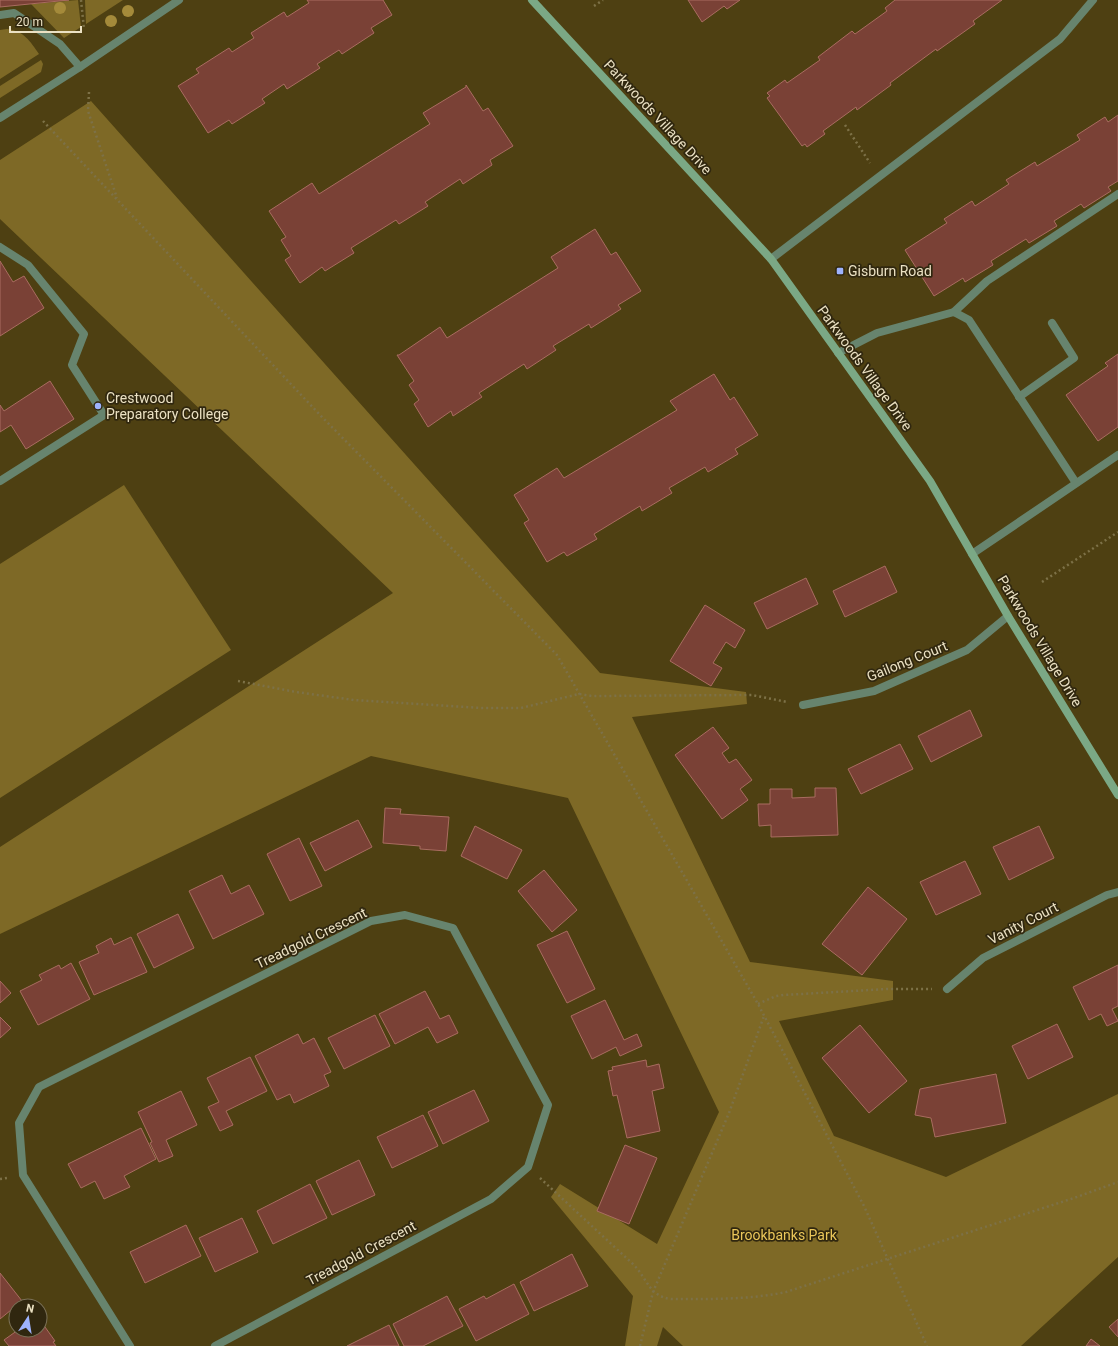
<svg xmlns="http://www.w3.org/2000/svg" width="1118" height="1346" font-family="Roboto,sans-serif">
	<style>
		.green { fill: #7e6926 }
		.building { fill: #7a4136; stroke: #a96c60 }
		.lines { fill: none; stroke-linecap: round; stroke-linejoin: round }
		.path { stroke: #7d7147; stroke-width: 2.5; stroke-dasharray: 2 3; stroke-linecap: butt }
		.service { stroke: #67846e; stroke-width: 8 }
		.minor { stroke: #67846e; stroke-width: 8 }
		.tertiary { stroke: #67846e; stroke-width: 8 }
		.secondary { stroke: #7ba885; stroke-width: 8 }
		.tree { fill: #a48a3a }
		.poi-dot { fill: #9eb3fd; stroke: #30270f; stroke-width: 1.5 }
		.labels { text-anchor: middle; stroke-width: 3.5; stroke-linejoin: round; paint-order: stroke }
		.street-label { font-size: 14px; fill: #ebe1c3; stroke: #30270f }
		.poi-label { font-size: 14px; fill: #ebe1c3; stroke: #30270f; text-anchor: start }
		.park-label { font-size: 14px; fill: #ebc75a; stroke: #30270f }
	</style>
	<rect width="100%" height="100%" fill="#4e4012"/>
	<g class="green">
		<path d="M 78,0 L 81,27 L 64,38 L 31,4 Z"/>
		<path d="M 85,0 L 123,0 L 86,24 Z"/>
		<path d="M 7,29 C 24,31 30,41 39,54 L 0,79 L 0,30 Z"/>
		<path d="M 41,60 L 43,64 L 41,72 L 0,98 L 0,86 Z"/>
		<path d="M 91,101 L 600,673 L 746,692 L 747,704 L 632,717 L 750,962 L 893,981 L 893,1000 L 779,1021 L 834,1136 L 946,1177 L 1118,1094 L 1118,1257 L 1021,1346 L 683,1346 L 663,1327 L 657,1346 L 625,1346 L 633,1296 L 551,1197 L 560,1184 L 657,1244 L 719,1112 L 568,798 L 371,756 L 0,934 L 0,847 L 393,593 L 0,219 L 0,160 Z"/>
		<path d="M 124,485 L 231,650 L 0,798 L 0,564 Z"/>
	</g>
	<g class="building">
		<path d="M 0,0 L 69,0 L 0,7 Z"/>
		<path d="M 307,0 L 383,0 L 392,15 L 371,28 L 374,33 L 342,54 L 339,50 L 317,64 L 320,68 L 287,89 L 284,84 L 262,99 L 265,103 L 232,124 L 229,120 L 208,133 L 178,86 L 199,73 L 196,69 L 229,48 L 232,52 L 254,38 L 251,33 L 284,12 L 287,17 L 309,3 Z"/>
		<path d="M 688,0 L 740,0 L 727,9 L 724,6 L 702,22 Z"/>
		<path d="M 895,0 L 1002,0 L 973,21 L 975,24 L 937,51 L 936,49 L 890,83 L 891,85 L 857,110 L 856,107 L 823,131 L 825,134 L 807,147 L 805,144 L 802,146 L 767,98 L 770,96 L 767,93 L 785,80 L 787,83 L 820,60 L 818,57 L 852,31 L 855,34 L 887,11 L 885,8 Z"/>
		<path d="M 466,85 L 483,111 L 488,108 L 513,146 L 490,160 L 492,165 L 463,184 L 460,179 L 425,202 L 428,206 L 399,224 L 396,220 L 351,248 L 354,253 L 325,271 L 322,267 L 300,283 L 285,260 L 291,256 L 281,240 L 286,237 L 269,211 L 312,183 L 319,194 L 430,124 L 423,113 L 466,87 Z"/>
		<path d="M 1118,115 L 1118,181 L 1108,187 L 1111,191 L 1084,208 L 1081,204 L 1054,221 L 1057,226 L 1029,243 L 1026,239 L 991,261 L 993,265 L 965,282 L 963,278 L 934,296 L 905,250 L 947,223 L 944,219 L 972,201 L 975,206 L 1009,184 L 1006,180 L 1035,162 L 1037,166 L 1080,140 L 1077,135 L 1105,117 L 1108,122 Z"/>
		<path d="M 595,229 L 611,255 L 616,252 L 641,291 L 618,305 L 621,309 L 591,328 L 589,324 L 553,346 L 556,350 L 527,369 L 524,364 L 479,393 L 482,397 L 453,416 L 451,411 L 428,427 L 414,404 L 419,400 L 409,385 L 414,381 L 397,355 L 399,355 L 440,327 L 447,338 L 558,268 L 551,257 Z"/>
		<path d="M 0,261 L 13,282 L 24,276 L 44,308 L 0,336 Z"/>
		<path d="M 1118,354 L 1118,427 L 1098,441 L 1066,395 L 1108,366 L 1105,363 Z"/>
		<path d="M 714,374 L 730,400 L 734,397 L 758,435 L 735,449 L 738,454 L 708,472 L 705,467 L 669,488 L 672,493 L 642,511 L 640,506 L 594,534 L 597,539 L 567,556 L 564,552 L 547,562 L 524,523 L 529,520 L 514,495 L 557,468 L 564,478 L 677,410 L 670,401 Z"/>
		<path d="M 50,381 L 74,419 L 26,449 L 11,425 L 0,432 L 0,405 L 4,411 Z"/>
		<path d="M 885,566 L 897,592 L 845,617 L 833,591 Z"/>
		<path d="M 806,578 L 818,604 L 767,629 L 754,603 Z"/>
		<path d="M 705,605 L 745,630 L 735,648 L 726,642 L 713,663 L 722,668 L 711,686 L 670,661 Z"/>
		<path d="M 970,710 L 982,736 L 931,762 L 918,736 Z"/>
		<path d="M 713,727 L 729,748 L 722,753 L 729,763 L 736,759 L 752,780 L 740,789 L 748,800 L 722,819 L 675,755 Z"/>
		<path d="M 900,744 L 913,769 L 861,794 L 848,769 Z"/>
		<path d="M 815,788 L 836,788 L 838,835 L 771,837 L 771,825 L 759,826 L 758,804 L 770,804 L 770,789 L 792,789 L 792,798 L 815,797 Z"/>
		<path d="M 385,808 L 401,809 L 400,814 L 449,817 L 446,851 L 420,849 L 420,846 L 383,843 Z"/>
		<path d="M 358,820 L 372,847 L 325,871 L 310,843 Z"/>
		<path d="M 475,826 L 522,850 L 507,879 L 461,856 Z"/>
		<path d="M 1039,826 L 1054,858 L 1009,880 L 993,847 Z"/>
		<path d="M 299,838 L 322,886 L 290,901 L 267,854 Z"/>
		<path d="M 965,861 L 981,894 L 936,915 L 920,882 Z"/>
		<path d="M 544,870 L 577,910 L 552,932 L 518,891 Z"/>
		<path d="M 222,875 L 231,894 L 249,885 L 264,914 L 213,939 L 189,891 Z"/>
		<path d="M 868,887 L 907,919 L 862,975 L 822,944 Z"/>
		<path d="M 178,914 L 194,948 L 154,968 L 137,934 Z"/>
		<path d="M 567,931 L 595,989 L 567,1003 L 537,945 Z"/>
		<path d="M 131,937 L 147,972 L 94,995 L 79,962 L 99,953 L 96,946 L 111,938 L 114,945 Z"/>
		<path d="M 71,963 L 90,999 L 38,1025 L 20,991 L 42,980 L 39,975 L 59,965 L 61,969 Z"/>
		<path d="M 1118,965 L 1118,1006 L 1112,1009 L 1118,1021 L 1107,1026 L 1101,1014 L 1089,1020 L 1073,987 Z"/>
		<path d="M 0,981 L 11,993 L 0,1003 Z"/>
		<path d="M 425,991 L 440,1019 L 449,1015 L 458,1033 L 437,1043 L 428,1027 L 395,1044 L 379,1014 Z"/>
		<path d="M 605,1000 L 624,1040 L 637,1034 L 642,1046 L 620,1056 L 616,1047 L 592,1059 L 571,1016 Z"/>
		<path d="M 375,1015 L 390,1046 L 344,1069 L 328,1038 Z"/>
		<path d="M 0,1017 L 11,1028 L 0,1038 Z"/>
		<path d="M 1057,1024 L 1073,1057 L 1028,1079 L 1012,1046 Z"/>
		<path d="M 860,1025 L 907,1081 L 869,1113 L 822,1058 Z"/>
		<path d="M 298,1034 L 303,1044 L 314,1038 L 331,1072 L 324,1075 L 329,1086 L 294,1103 L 290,1094 L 277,1100 L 255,1056 Z"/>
		<path d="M 250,1057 L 267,1091 L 226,1111 L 233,1125 L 220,1131 L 208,1107 L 219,1102 L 207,1078 Z"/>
		<path d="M 646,1060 L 647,1067 L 659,1064 L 664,1088 L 652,1091 L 660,1131 L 627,1138 L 617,1095 L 613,1096 L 608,1071 L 613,1070 L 612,1067 Z"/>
		<path d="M 996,1074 L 1006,1123 L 935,1137 L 931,1118 L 915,1115 L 920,1089 Z"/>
		<path d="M 474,1090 L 489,1121 L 443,1144 L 428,1112 Z"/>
		<path d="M 181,1091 L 197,1125 L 166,1140 L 173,1156 L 159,1162 L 150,1143 L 152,1142 L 138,1112 Z"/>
		<path d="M 423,1115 L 438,1146 L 392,1168 L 377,1137 Z"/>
		<path d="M 141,1128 L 156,1159 L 124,1176 L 130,1187 L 104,1199 L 95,1181 L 81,1188 L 68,1164 Z"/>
		<path d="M 625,1145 L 657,1158 L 629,1224 L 597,1211 Z"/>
		<path d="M 359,1160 L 375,1195 L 332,1215 L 316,1181 Z"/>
		<path d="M 310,1184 L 327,1218 L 273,1244 L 257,1211 Z"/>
		<path d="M 242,1218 L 258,1252 L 215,1272 L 199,1238 Z"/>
		<path d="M 186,1225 L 201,1256 L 145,1283 L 130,1252 Z"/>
		<path d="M 572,1254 L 588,1286 L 534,1311 L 520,1282 Z"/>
		<path d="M 0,1273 L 22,1301 L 0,1319 Z"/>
		<path d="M 514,1284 L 529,1314 L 476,1341 L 459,1309 L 484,1296 L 486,1299 Z"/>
		<path d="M 447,1296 L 463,1326 L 423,1346 L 404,1346 L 393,1324 Z"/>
		<path d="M 1118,1319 L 1118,1337 L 1109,1327 Z"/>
		<path d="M 40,1320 L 55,1341 L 53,1342 L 56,1346 L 9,1346 L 4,1340 L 18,1330 L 40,1330 Z"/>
		<path d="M 389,1325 L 399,1346 L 347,1346 Z"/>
		<path d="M 1091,1339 L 1100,1346 L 1086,1346 Z"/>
	</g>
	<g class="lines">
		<g class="path">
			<path d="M 81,0 L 84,29"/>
			<path d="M 594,6 L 603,0"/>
			<path d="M 89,92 L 88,111 L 117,198"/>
			<path d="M 43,121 L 321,416 L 557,655 L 758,1004 L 864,1206 L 927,1346"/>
			<path d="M 845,125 L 870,163"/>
			<path d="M 1042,582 L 1118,532"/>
			<path d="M 238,681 L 296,692 L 354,700 L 482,708 L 521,708 L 579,694 L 592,696 L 752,695 L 787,702"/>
			<path d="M 758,1004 L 776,996 L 784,995 L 887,989 L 932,989"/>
			<path d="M 540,1178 L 634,1265 C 648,1280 649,1296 671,1299 C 710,1299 748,1300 786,1292 L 1074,1198 L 1118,1182"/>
			<path d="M 0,1179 L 7,1178"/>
			<path d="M 640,1346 L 653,1292 L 729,1113 L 764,1016"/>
		</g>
		<g class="service">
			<path d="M 0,15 L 14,13 L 60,44 L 80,67"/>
			<path d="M 0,247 L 28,265 L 84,334 L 72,365 L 104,415 L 0,481"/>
			<path d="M 954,312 L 987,281 L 1118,194"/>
			<path d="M 838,353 L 877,333 L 954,312 L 969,320 L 1076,483"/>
			<path d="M 1019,397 L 1074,358 L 1052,323"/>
			<path d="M 972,554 L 1118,455"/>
		</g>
		<g class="minor">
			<path d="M 771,259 L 1060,39 L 1093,0"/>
			<path d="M 803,705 L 874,691 L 967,650 L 1008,616"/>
			<path d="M 947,989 L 983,958 L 1107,895 L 1118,892"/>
			<path d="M 130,1346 L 23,1175 L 19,1123 L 39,1087 L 371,921 L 405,915 L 453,928 L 548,1105 L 528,1167 L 491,1199 L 215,1346"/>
		</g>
		<path class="tertiary" d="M 0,118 L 80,67 L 179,0"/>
		<path class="secondary" d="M 532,0 L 771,259 L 930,481 L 1008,616 L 1118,795"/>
	</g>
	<g class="tree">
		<circle cx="60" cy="8" r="6"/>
		<circle cx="128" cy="11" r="6"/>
		<circle cx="111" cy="21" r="6"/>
	</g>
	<g class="poi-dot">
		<rect x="836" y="267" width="8" height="8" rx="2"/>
		<circle cx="98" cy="406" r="4"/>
	</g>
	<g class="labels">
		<g class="street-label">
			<text transform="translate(658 117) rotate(47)" y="5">Parkwoods Village Drive</text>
			<text transform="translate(865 368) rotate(54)" y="5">Parkwoods Village Drive</text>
			<text transform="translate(1040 641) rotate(59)" y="5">Parkwoods Village Drive</text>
			<text transform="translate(907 661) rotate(-22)" y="5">Gailong Court</text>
			<text transform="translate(1023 923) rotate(-27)" y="5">Vanity Court</text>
			<text transform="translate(311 938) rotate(-26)" y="5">Treadgold Crescent</text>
			<text transform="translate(361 1253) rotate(-28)" y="5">Treadgold Crescent</text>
		</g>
		<g class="poi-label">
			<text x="848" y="276">Gisburn Road</text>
			<text x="106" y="403">Crestwood<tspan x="106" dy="16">Preparatory College</tspan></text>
		</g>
		<g class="park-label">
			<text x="784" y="1240">Brookbanks Park</text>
		</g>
	</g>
	<g transform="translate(28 1318) rotate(12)"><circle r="19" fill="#30270f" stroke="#7b7157"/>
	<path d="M0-3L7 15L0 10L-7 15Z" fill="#9eb3fd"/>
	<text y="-6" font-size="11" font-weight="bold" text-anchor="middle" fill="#ebe1c3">N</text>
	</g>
	<path d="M10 26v6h71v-6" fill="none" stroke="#ebe1c3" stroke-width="2"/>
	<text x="16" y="26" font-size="12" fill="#ebe1c3" stroke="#30270f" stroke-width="3" paint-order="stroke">20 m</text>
</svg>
